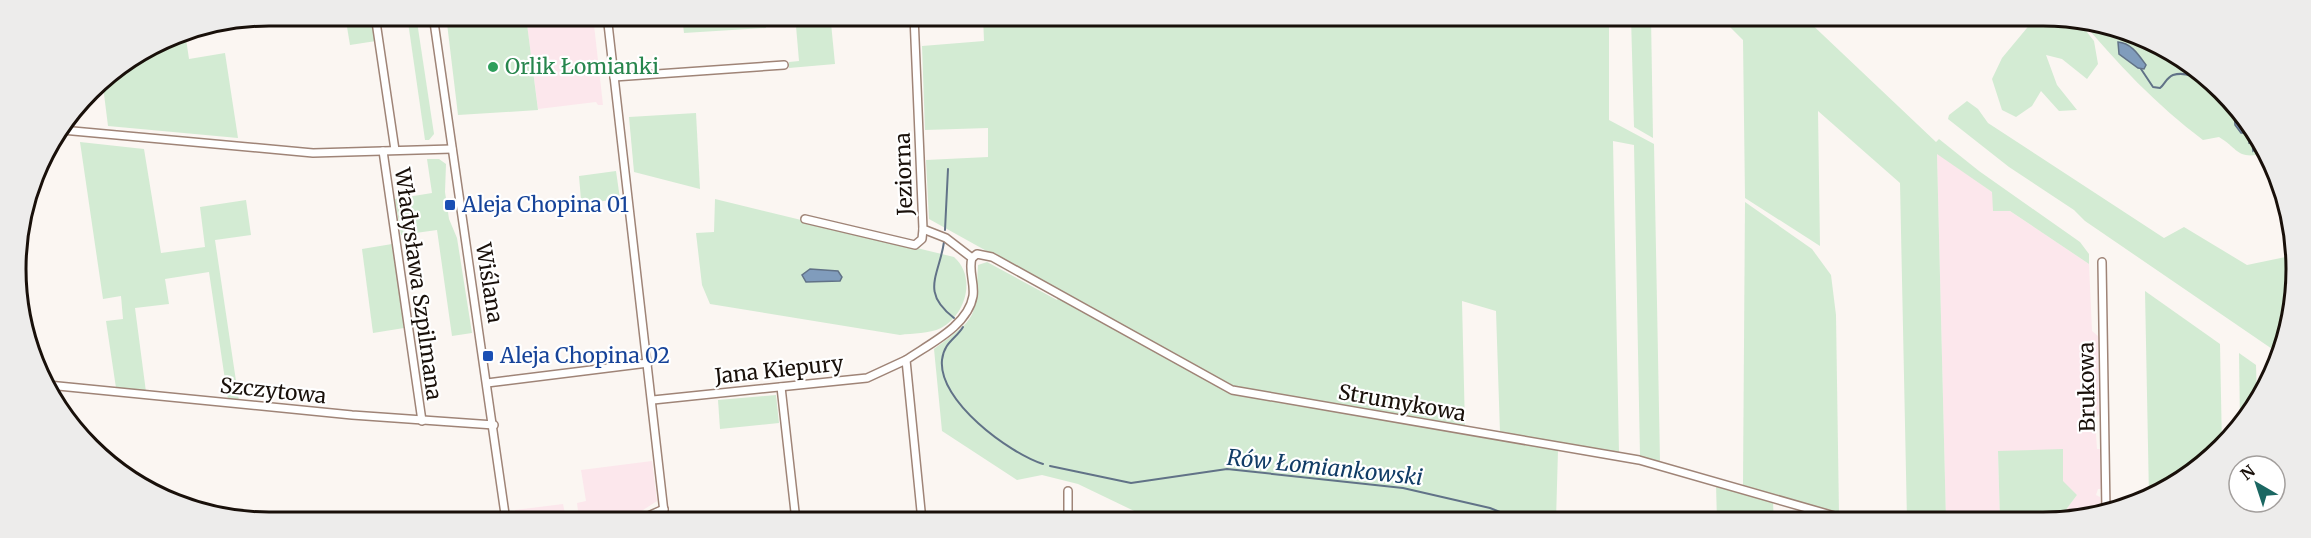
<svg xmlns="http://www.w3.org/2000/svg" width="2311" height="538" font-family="Merriweather,serif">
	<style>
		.industrial { fill: #fce7ec }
		.green { fill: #d3ebd3 }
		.water { fill: #809cbc; stroke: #617287; stroke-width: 1.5 }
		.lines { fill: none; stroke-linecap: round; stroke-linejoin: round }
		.stream { stroke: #617287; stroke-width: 2 }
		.minor-casing { stroke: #9f8477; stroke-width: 10 }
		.minor { stroke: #fff; stroke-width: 7 }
		.leisure-dot { fill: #2e9e5b; stroke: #fff; stroke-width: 2 }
		.transit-dot { fill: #1a4fb4; stroke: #fff; stroke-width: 2 }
		.labels { text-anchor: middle; stroke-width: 4.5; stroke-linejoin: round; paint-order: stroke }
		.leisure-label { font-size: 21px; fill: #27864d; stroke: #fff; text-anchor: start }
		.street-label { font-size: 21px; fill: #19100a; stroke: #fff }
		.transit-label { font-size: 21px; fill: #164399; stroke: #fff; text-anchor: start }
		.water-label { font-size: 22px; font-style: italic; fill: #113c66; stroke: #fff }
		.rim { fill: none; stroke: #19100a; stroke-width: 3 }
	</style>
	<rect width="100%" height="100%" fill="#fbf6f2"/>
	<g class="industrial">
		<path d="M 593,16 L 603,105 L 598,105 L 596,102 L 538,109 L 527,24 Z"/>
		<path d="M 1937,153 L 1992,192 L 2010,211 L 2089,264 L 2092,331 L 2098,336 L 2099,414 L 2095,420 L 2097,449 L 2101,449 L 2101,489 L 2098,489 L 2096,495 L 2100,497 L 2101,513 L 2075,521 L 2063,521 L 2065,511 L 2077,495 L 1998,452 L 2000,521 L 1946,521 Z"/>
		<path d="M 652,461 L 657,501 L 626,521 L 517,521 L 515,510 L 563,504 L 565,514 L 578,511 L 577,503 L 586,501 L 581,470 Z"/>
	</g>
	<g class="green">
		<path d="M 345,15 L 372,15 L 376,41 L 350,45 Z"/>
		<path d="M 407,15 L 416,15 L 434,134 L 429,140 L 425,140 Z"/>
		<path d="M 446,15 L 596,15 L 596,16 L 527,24 L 538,110 L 458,115 Z"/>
		<path d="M 682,16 L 765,16 L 766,28 L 684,33 Z"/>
		<path d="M 983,16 L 1609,17 L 1609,120 L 1654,144 L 1660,462 L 1640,456 L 1634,145 L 1613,141 L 1619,453 L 1500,433 L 1496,311 L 1462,301 L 1465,428 L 1233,388 L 929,219 L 926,160 L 988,157 L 988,128 L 925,130 L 922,46 L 984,41 Z"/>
		<path d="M 1631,17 L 1651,17 L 1653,138 L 1634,127 Z"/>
		<path d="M 1709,17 L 1804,17 L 1936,142 L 1939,139 L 1979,171 L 2080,242 L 2089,254 L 2089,264 L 2010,211 L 1993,211 L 1992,192 L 1937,154 L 1946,521 L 1907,521 L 1900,183 L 1818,111 L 1820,246 L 1745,198 L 1743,40 L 1729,26 Z"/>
		<path d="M 2036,17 L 2075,17 L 2094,41 L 2098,64 L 2087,79 L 2062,59 L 2046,55 L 2057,85 L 2077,110 L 2059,111 L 2041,91 L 2032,106 L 2016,117 L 2002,110 L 1992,79 L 2002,58 Z"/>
		<path d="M 2080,19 L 2169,49 L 2244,115 L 2263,154 C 2236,159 2240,150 2219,137 L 2203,140 C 2157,106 2116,62 2080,19 Z"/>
		<path d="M 831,23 L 835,64 L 789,68 L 789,62 L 799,61 L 796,26 Z"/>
		<path d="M 185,32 L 189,59 L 225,53 L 238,138 L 108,126 L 102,78 L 172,34 Z"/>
		<path d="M 1967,101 L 1978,109 L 1988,123 L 2164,238 L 2184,227 L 2247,265 L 2291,256 L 2294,302 L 2278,353 L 2085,221 L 2074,210 L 2009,167 L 1948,119 L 1949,115 Z"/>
		<path d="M 696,113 L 700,189 L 634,172 L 629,117 Z"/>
		<path d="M 80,142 L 144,149 L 161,253 L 205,247 L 200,207 L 246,200 L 251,235 L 215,240 L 239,401 L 228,400 L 209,272 L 165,279 L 169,304 L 135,308 L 146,392 L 116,388 L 106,321 L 123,319 L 121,296 L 103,299 Z"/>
		<path d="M 427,159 L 439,159 L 446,164 L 445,192 L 449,219 L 457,238 L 472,333 L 452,336 L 437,230 L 401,235 L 395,199 L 432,193 Z"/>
		<path d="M 616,171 L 620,199 L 587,203 L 581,200 L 579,176 Z"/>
		<path d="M 715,199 L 954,257 C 976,276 967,314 941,328 C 929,334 913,333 900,335 L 710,304 L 702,285 L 696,233 L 714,232 Z"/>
		<path d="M 1745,202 L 1812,249 L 1831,275 L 1836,315 L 1839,514 L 1743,485 Z"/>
		<path d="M 392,244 L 404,328 L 373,333 L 362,249 Z"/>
		<path d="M 987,262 L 1057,300 L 1058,296 L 1231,393 L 1558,450 L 1556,521 L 1155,521 L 1078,484 L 1042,475 L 1017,480 L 942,431 L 934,349 C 979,316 975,319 978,265 Z"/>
		<path d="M 2145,291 L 2220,344 L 2222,448 L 2149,498 Z"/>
		<path d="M 2239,353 L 2256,365 L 2257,400 L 2240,423 Z"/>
		<path d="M 776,395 L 779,423 L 720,429 L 718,400 Z"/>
		<path d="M 2063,449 L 2063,481 L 2077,495 L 2065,511 L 2063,521 L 2054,518 L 2000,521 L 1998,451 Z"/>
		<path d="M 1716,484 L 1773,503 L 1774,521 L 1717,521 Z"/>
	</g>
	<g class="water">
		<path d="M 2118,42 C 2131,43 2138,54 2146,65 L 2144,69 L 2138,68 L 2119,54 Z"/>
		<path d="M 2234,109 L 2244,115 L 2259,146 L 2253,151 L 2252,143 L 2249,143 L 2250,139 L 2247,133 L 2241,133 L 2235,125 Z"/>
		<path d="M 810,269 L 838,271 L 842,277 L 840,281 L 806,282 L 802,275 Z"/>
	</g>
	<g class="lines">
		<g class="stream">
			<path d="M 2141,69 L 2153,87 L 2160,88 C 2165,84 2166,78 2173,75 C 2196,68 2219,95 2234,109"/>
			<path d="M 945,230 L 948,169"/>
			<path d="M 944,242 C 939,276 920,292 954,318"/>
			<path d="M 963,327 C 956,339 944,342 942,360 C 938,401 1009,453 1043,464"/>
			<path d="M 1050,466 L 1131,483 L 1227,469 L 1403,488 L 1490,508 L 1523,521"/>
		</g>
		<g class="minor-casing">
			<g id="minor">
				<path d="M 375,15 L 395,150"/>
				<path d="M 433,15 L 506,521"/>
				<path d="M 607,15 L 665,521"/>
				<path d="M 914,16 L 923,229 L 946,238 L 972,258 C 968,270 975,283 973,296 C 968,326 929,344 906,360 L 922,521"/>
				<path d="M 614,77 L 784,65"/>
				<path d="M 62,130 L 313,153 L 452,149"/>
				<path d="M 383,151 L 422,421"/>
				<path d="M 805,219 L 915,245 L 922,239 L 923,229"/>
				<path d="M 972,258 L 977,254 L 992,257 L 1232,390 L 1639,460 L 1852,521"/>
				<path d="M 2102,262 L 2106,511"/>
				<path d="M 487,383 L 648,363"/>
				<path d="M 48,385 L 352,415 L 494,425"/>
				<path d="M 781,387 L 796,521"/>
				<path d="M 653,400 L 867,378 L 906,360"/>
				<path d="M 1068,491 L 1068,521"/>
				<path d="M 637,521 L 664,509"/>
			</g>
		</g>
		<use href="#minor" class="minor"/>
	</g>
	<circle class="leisure-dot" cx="493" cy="67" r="6"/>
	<g class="transit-dot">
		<rect x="444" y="199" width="12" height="12" rx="3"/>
		<rect x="482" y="350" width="12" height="12" rx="3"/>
	</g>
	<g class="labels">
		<g class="leisure-label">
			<text x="505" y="74">Orlik Łomianki</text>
		</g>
		<g class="street-label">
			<text transform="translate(904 174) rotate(-92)" y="7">Jeziorna</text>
			<text transform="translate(489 283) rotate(81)" y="7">Wiślana</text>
			<text transform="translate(418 284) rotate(82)" y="7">Władysława Szpilmana</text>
			<text transform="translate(779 370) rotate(-6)" y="7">Jana Kiepury</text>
			<text transform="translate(2087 387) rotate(-91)" y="7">Brukowa</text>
			<text transform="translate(273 391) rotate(6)" y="7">Szczytowa</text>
			<text transform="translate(1402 403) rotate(10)" y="7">Strumykowa</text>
		</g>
		<g class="transit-label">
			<text x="462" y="212">Aleja Chopina 01</text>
			<text x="500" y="363">Aleja Chopina 02</text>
		</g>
		<g class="water-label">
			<text transform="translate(1325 467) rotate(6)" y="8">Rów Łomiankowski</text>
		</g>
	</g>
	<path d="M0 0H2311V538H0ZM269 26H2043A243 243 0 0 1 2286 269V269A243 243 0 0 1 2043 512H269A243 243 0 0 1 26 269V269A243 243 0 0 1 269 26Z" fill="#edeceb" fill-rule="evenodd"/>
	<path class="rim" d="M269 26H2043A243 243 0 0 1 2286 269V269A243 243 0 0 1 2043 512H269A243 243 0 0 1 26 269V269A243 243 0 0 1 269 26Z"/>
	<g transform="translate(2257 484) rotate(321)"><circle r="28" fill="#ffffff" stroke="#a39f9d" stroke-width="1.5"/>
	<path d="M0-4.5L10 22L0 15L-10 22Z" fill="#1b6762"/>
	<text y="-9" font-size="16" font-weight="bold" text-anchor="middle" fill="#19100a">N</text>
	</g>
</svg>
